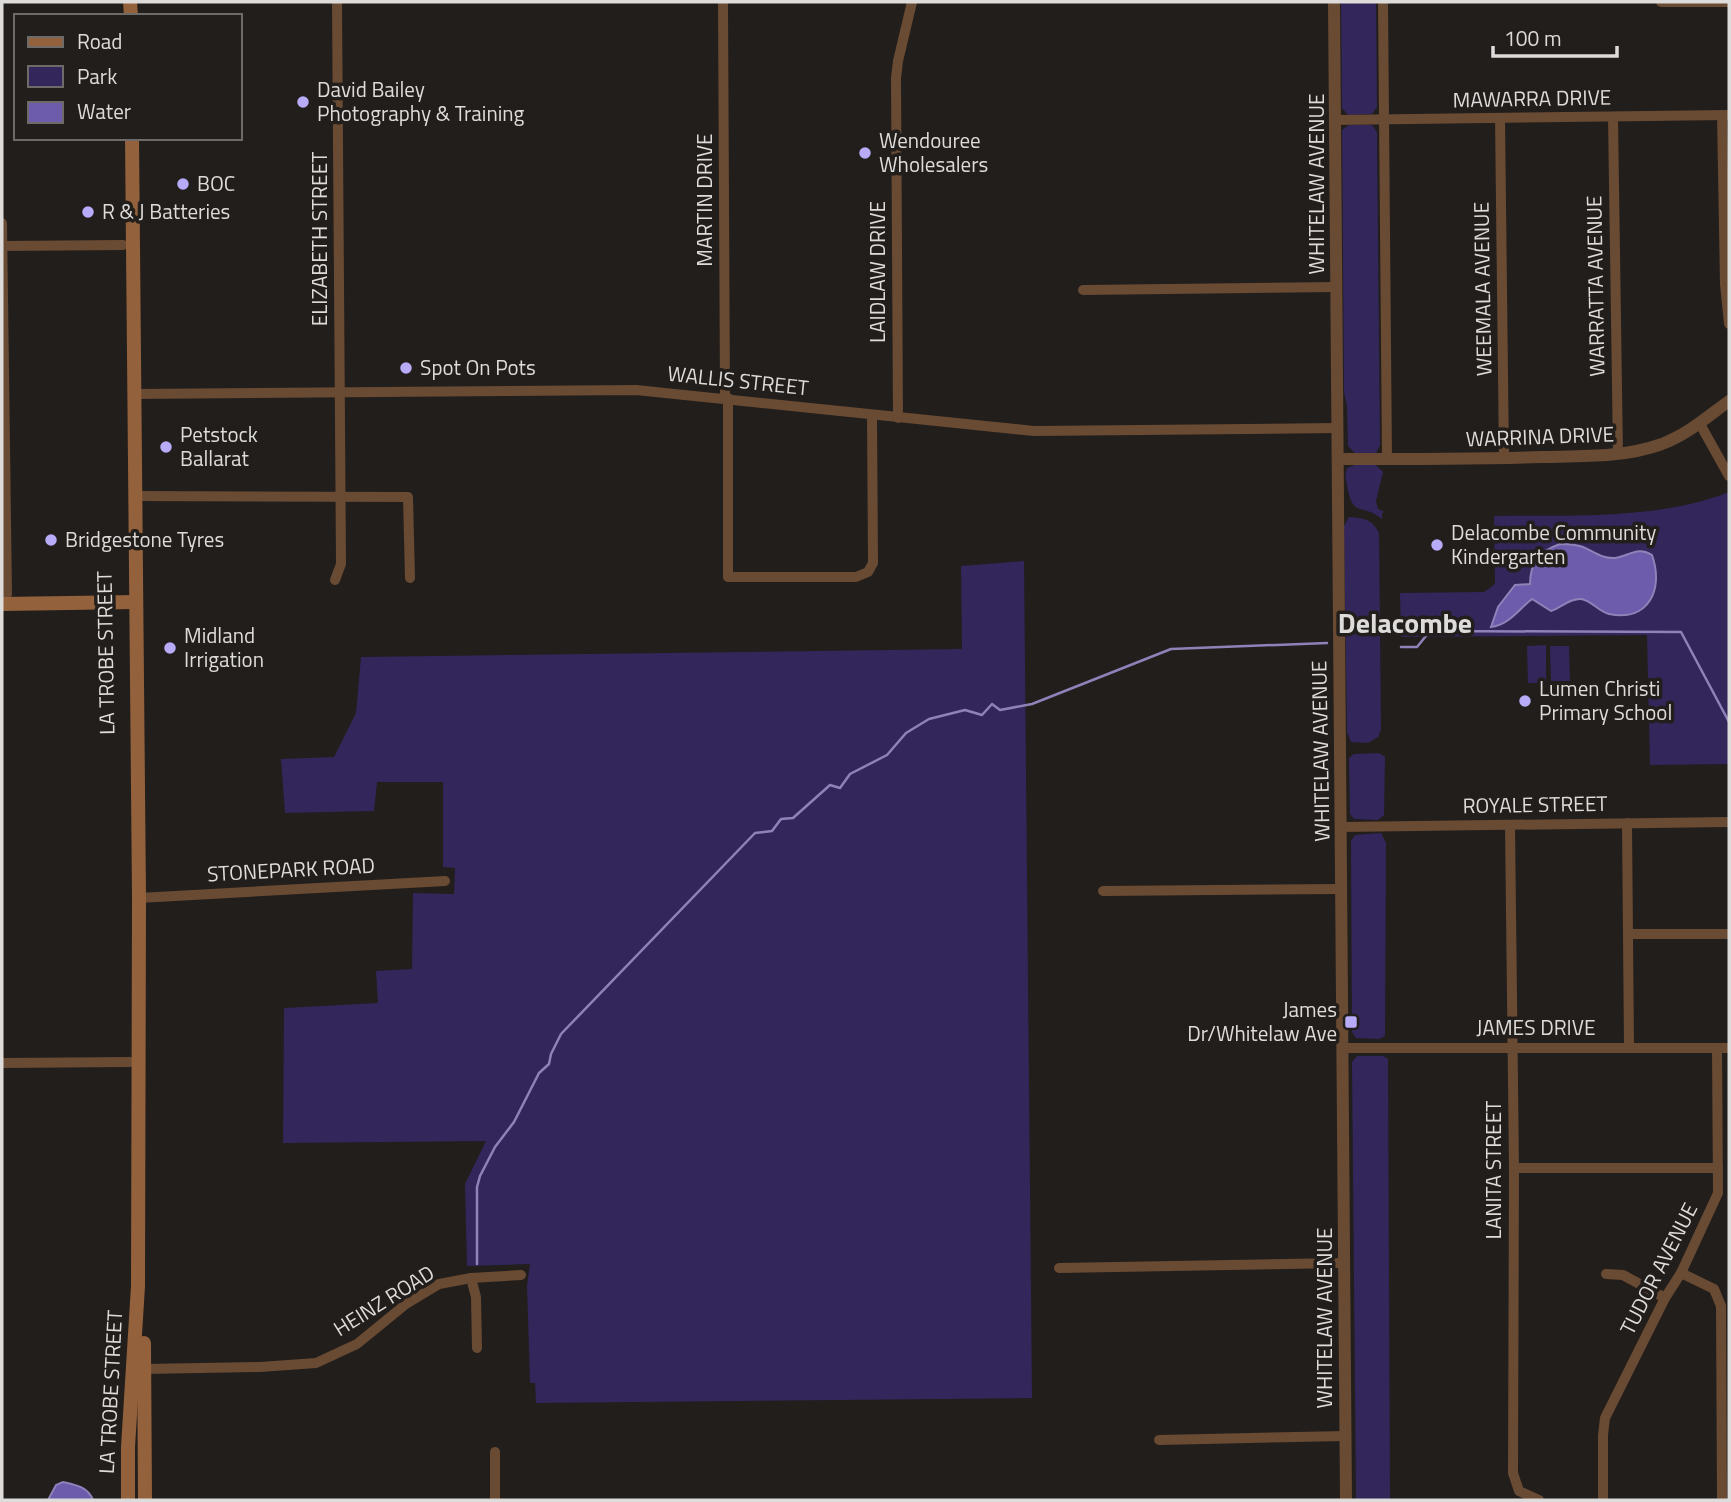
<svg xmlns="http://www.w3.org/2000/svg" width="1731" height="1502" font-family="'Titillium Web',sans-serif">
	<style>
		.green { fill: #33265b }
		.water { fill: #6d5bab; stroke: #8f82b9; stroke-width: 2 }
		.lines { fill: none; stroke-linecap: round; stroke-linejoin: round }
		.stream { stroke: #8f82b9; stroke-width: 2.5 }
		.minor { stroke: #694a33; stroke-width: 10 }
		.tertiary { stroke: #694a33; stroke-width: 12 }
		.secondary { stroke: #93613c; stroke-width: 14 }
		.poi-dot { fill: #b8abf7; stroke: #211e1c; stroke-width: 2.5 }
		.labels { text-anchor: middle; stroke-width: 7; stroke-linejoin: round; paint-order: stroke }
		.poi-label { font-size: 21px; fill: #dedcda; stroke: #211e1c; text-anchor: start }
		.street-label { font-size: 21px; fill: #dedcda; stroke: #211e1c }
		.district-label { font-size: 28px; font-weight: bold; fill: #dedcda; stroke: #211e1c }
	</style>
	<rect width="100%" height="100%" fill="#211e1c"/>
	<g class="green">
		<path d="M 1341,2 L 1376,2 L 1377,107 L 1372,114 L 1348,115 L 1342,108 Z"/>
		<path d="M 1349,125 L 1372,125 L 1377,132 L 1380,445 L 1376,453 L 1355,453 L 1348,446 L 1347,406 L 1344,392 L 1342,130 Z"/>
		<path d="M 1355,465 L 1376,465 L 1383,472 L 1376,501 L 1378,509 L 1385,512 L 1382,513 L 1382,519 C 1362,502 1353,520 1347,485 C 1346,478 1344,476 1347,468 Z"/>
		<path d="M 1729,492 L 1729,764 L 1650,765 L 1647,635 L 1401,637 L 1400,593 L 1484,592 L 1495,584 L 1494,516 C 1569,515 1659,520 1729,492 Z"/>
		<path d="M 1349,517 C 1364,518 1372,519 1379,533 L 1381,730 L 1378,737 L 1368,743 L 1351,742 L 1347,732 L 1344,526 Z"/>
		<path d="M 1024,561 L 1032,1398 L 536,1403 L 535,1383 L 530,1383 L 527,1286 L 530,1264 L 467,1266 L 465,1184 L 486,1141 L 283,1143 L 284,1008 L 378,1003 L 376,971 L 412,969 L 413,893 L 454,894 L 455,868 L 443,867 L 443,782 L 377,782 L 374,811 L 285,813 L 281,759 L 334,757 L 356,713 L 361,657 L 962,649 L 961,566 Z"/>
		<path d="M 1546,645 L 1546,683 L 1528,683 L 1527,646 Z"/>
		<path d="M 1550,646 L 1569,646 L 1570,681 L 1551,681 Z"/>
		<path d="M 1379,753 L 1385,757 L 1384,815 L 1378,820 L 1354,819 L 1350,814 L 1349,758 L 1354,754 Z"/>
		<path d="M 1381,833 L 1386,843 L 1385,1036 L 1379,1039 L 1356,1038 L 1352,1032 L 1351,841 L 1355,835 Z"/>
		<path d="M 1357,1056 L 1383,1056 L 1388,1059 L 1390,1500 L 1356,1500 L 1352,1062 Z"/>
	</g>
	<g class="water">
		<path d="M 1560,544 C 1568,544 1575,544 1583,547 C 1593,551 1602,559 1615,558 C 1629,556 1638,546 1652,555 C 1664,589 1649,622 1609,614 C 1599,612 1591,600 1581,599 C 1570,598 1561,608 1551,611 L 1532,599 C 1519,609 1509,625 1491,627 L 1498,607 L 1515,585 L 1530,584 C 1530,562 1540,551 1560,544 Z"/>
		<path d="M 63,1482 C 76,1485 88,1487 93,1500 L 48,1500 L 56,1485 Z"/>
	</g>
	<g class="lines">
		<g class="stream">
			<path d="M 1401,647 L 1417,647 L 1430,631 L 1681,632 L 1729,722"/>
			<path d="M 477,1264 L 477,1187 L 480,1176 L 495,1147 L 514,1122 L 539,1073 L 549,1064 L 551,1054 L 561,1034 L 755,833 L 772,831 L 781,819 L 793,818 L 830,785 L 840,788 L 850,774 L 887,755 L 906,733 L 929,719 L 965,710 L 982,715 L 992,704 L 1000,710 L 1032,704 L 1171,649 L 1327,643"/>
		</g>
		<g class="minor">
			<path d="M 723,2 L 725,398"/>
			<path d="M 1383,2 L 1387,459"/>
			<path d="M 1661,2 L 1729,2"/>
			<path d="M 1722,115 L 1725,284 L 1729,324"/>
			<path d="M 1613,117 L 1618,454"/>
			<path d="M 1500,118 L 1504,458"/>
			<path d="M 1336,120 L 1729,115"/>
			<path d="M 2,223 L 7,594"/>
			<path d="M 2,246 L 123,245"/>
			<path d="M 1083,290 L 1337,287"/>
			<path d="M 133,394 L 636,390 L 1034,431 L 1338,428"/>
			<path d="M 728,398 L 728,577 L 856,577 L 868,572 L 873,563 L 872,415"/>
			<path d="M 898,418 L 896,78 L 898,61 L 912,2"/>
			<path d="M 1700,424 L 1729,476"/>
			<path d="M 135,496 L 408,497 L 410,578"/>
			<path d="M 335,580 L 341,564 L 337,2"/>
			<path d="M 1627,823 L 1629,1048"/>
			<path d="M 1510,825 L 1514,1168 L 1513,1473 L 1519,1491 L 1539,1500"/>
			<path d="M 1341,827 L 1729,822"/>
			<path d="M 1103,891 L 1341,889"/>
			<path d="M 139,898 L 445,881"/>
			<path d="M 1628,934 L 1729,934"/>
			<path d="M 1344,1048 L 1729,1048"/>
			<path d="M 2,1063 L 130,1062"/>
			<path d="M 1514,1168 L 1718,1168"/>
			<path d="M 1059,1268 L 1344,1263"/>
			<path d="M 1681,1273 L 1714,1289 L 1721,1306 L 1722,1500"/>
			<path d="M 1606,1274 L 1623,1275 L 1665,1298"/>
			<path d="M 471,1278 L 476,1297 L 477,1348"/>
			<path d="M 144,1369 L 260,1367 L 316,1363 L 357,1344 L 406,1304 L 439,1284 L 471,1278 L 521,1275"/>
			<path d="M 1159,1440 L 1345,1436"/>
			<path d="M 495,1500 L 495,1452"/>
			<path d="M 1603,1500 L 1603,1435 L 1605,1418 L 1665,1298 L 1681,1273 L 1718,1193 L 1717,1049"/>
		</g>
		<g class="tertiary">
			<path d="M 1334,2 L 1346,1500"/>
			<path d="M 1338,459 C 1405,459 1473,459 1541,457 C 1581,456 1623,458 1662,444 C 1688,434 1707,417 1729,401"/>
		</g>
		<g class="secondary">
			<path d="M 130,2 L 131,16"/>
			<path d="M 2,604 L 135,602"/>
			<path d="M 144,1343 L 145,1500"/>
			<path d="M 128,1500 L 128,1447 L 138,1286 L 139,898 L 132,138"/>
		</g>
	</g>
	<g class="poi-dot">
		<circle cx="303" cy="102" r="7"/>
		<circle cx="865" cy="153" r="7"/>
		<circle cx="183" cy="184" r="7"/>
		<circle cx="88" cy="212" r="7"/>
		<circle cx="406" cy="368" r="7"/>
		<circle cx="166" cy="447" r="7"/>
		<circle cx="51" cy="540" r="7"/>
		<circle cx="1437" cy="545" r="7"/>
		<circle cx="170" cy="648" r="7"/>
		<circle cx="1525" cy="701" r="7"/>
		<rect x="1344" y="1015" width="14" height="14" rx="3.5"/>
	</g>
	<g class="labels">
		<g class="poi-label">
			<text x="317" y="97">David Bailey<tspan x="317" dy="24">Photography &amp; Training</tspan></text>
			<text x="879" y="148">Wendouree<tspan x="879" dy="24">Wholesalers</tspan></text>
			<text x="197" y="191">BOC</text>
			<text x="102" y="219">R &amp; J Batteries</text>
			<text x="420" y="375">Spot On Pots</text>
			<text x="180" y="442">Petstock<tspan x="180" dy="24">Ballarat</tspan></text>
			<text x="1451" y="540">Delacombe Community<tspan x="1451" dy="24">Kindergarten</tspan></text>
			<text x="65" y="547">Bridgestone Tyres</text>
			<text x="184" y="643">Midland<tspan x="184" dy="24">Irrigation</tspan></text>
			<text x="1539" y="696">Lumen Christi<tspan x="1539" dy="24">Primary School</tspan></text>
			<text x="1337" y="1017" text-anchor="end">James<tspan x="1337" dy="24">Dr/Whitelaw Ave</tspan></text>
		</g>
		<g class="street-label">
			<text transform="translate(1532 99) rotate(-1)" y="7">MAWARRA DRIVE</text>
			<text transform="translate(1317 184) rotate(-90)" y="7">WHITELAW AVENUE</text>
			<text transform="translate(705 200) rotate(-90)" y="7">MARTIN DRIVE</text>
			<text transform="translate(320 239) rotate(-90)" y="7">ELIZABETH STREET</text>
			<text transform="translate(878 272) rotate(-90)" y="7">LAIDLAW DRIVE</text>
			<text transform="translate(1596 286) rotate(-91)" y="7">WARRATTA AVENUE</text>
			<text transform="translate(1483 289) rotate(-91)" y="7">WEEMALA AVENUE</text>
			<text transform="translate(738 381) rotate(6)" y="7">WALLIS STREET</text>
			<text transform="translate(1540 437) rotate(-2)" y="7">WARRINA DRIVE</text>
			<text transform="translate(106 653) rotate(-91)" y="7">LA TROBE STREET</text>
			<text transform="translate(1321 751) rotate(-91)" y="7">WHITELAW AVENUE</text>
			<text transform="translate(1535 805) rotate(-1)" y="7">ROYALE STREET</text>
			<text transform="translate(291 870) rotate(-3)" y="7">STONEPARK ROAD</text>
			<text x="1536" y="1035">JAMES DRIVE</text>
			<text transform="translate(1494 1170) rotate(-90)" y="7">LANITA STREET</text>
			<text transform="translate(1659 1269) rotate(-63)" y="7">TUDOR AVENUE</text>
			<text transform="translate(384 1301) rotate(-32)" y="7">HEINZ ROAD</text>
			<text transform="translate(1325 1318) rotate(-90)" y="7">WHITELAW AVENUE</text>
			<text transform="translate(111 1392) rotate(-87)" y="7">LA TROBE STREET</text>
		</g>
		<g class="district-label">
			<text x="1405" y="633">Delacombe</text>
		</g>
	</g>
	<rect width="1731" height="1502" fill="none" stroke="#dedcda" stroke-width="7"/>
	<rect x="14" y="14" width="228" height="126" fill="#211e1c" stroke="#6d6a68" stroke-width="2"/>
	<rect x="28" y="37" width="35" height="10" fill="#93613c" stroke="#6d6a68" stroke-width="2"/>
	<text x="77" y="49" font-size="21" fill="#dedcda">Road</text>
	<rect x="28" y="66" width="35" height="21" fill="#33265b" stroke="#6d6a68" stroke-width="2"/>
	<text x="77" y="84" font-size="21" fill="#dedcda">Park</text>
	<rect x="28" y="102" width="35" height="21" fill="#6d5bab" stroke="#6d6a68" stroke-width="2"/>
	<text x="77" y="119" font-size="21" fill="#dedcda">Water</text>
	<path d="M1493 46v10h124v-10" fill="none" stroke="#dedcda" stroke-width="3.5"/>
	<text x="1504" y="46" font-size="21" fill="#dedcda" stroke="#211e1c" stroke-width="5" paint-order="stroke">100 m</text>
</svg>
